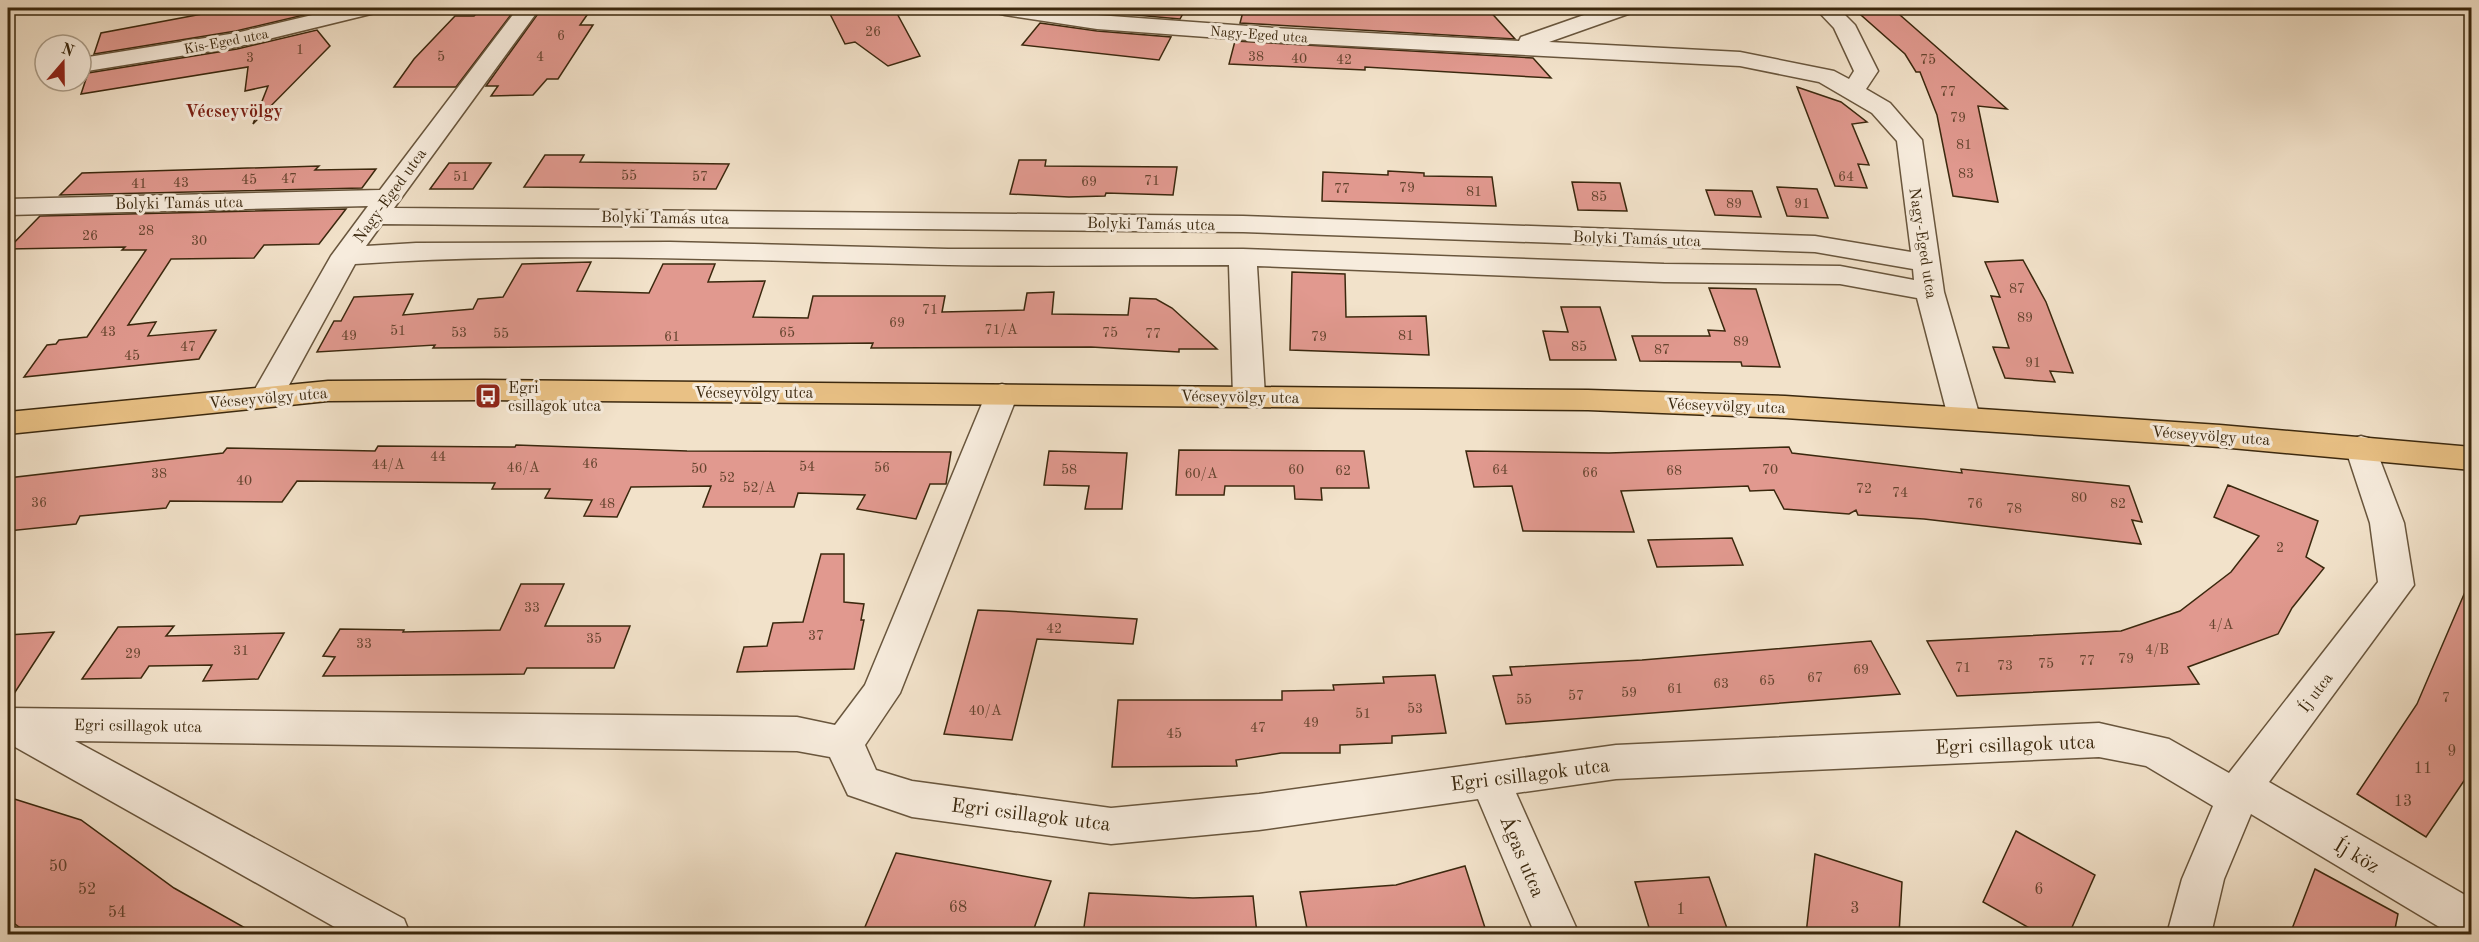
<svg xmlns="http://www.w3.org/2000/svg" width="2479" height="942" font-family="'Old Standard TT',serif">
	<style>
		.building { fill: #e1998f; stroke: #3b280e; stroke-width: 1.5 }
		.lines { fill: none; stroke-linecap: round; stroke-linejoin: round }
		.minor-casing { stroke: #69563d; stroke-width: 3 }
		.major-casing { stroke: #3b280e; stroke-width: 3 }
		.minor { fill: #f7ecdd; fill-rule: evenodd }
		.major { fill: #e9c185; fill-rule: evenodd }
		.labels { text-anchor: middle; stroke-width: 6; stroke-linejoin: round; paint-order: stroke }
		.number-label { font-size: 14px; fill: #64442e }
		.far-street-label { font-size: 14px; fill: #3b280e; stroke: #f7ecdd }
		.street-label { font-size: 16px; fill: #3b280e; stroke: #f7ecdd }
		.poi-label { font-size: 16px; fill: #3b280e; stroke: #f7ecdd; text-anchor: start }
		.near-number-label { font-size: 16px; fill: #64442e }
		.far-district-label { font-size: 18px; font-weight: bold; fill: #7a1f14; stroke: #f7ecdd }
		.near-street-label { font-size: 20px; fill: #3b280e; stroke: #f7ecdd }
	</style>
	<rect width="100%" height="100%" fill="#f2e2ca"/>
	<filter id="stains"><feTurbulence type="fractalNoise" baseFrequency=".00333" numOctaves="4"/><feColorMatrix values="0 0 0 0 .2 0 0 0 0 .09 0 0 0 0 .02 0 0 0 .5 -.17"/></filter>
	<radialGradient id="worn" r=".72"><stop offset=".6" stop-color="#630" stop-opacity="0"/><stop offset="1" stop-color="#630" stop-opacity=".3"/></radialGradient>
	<g class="building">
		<path d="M 234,8 L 245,8 L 247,14 L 269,8 L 298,8 L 304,15 L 236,31 L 94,54 L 101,33 Z"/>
		<path d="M 482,8 L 516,8 L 456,87 L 394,87 L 414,59 L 455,16 L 474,16 Z"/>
		<path d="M 542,8 L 592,8 L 580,25 L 593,25 L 558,79 L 547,79 L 533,95 L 491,96 L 498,86 L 486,86 Z"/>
		<path d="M 827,8 L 894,8 L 920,56 L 888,66 L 855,42 L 845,44 Z"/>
		<path d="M 1058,8 L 1186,8 L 1180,19 Z"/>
		<path d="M 1244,8 L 1487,8 L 1515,39 L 1240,23 Z"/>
		<path d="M 1853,8 L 1892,8 L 2007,109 L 1978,106 L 1998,202 L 1953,196 L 1937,115 L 1920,72 L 1916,72 L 1905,54 Z"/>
		<path d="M 1040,23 L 1097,31 L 1171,37 L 1159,60 L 1022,45 Z"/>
		<path d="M 317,30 L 330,46 L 253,124 L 268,86 L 245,91 L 248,67 L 81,94 L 88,73 L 237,49 Z"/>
		<path d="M 1235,41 L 1533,58 L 1551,78 L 1365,67 L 1365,70 L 1229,64 Z"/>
		<path d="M 1797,87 L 1841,102 L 1867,122 L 1852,124 L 1869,165 L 1858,164 L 1867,188 L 1835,186 Z"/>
		<path d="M 545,155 L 584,155 L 580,162 L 729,164 L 716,189 L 524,187 Z"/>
		<path d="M 1019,160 L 1046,160 L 1045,166 L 1177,167 L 1173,195 L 1106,193 L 1105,196 L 1069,197 L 1010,194 Z"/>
		<path d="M 449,163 L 491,163 L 473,189 L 430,189 Z"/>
		<path d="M 319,166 L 315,170 L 376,169 L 362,188 L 60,195 L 82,173 Z"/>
		<path d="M 1388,171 L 1424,173 L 1424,176 L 1492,177 L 1496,206 L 1322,201 L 1323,172 L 1388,175 Z"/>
		<path d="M 1572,182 L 1620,183 L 1627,211 L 1578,210 Z"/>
		<path d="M 1777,187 L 1817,189 L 1828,218 L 1787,216 Z"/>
		<path d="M 1706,190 L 1752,191 L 1761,217 L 1715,215 Z"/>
		<path d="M 346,209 L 319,244 L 264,245 L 254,258 L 171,259 L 128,325 L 156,322 L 148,336 L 216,330 L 199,359 L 24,377 L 47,345 L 56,344 L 59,340 L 87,337 L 146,250 L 122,250 L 125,247 L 8,249 L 40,216 Z"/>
		<path d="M 2023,260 L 2046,302 L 2073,373 L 2050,371 L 2055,382 L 2005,378 L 1993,347 L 2009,348 L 1991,296 L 2000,297 L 1985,262 Z"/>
		<path d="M 591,262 L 577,291 L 649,293 L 663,264 L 715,264 L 708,282 L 765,281 L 753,317 L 808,318 L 813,296 L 945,296 L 942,312 L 1024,310 L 1027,293 L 1054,292 L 1052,314 L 1128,315 L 1130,298 L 1156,299 L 1172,308 L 1217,349 L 1179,349 L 1179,352 L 1091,347 L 871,348 L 873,343 L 433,348 L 435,345 L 317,352 L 334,321 L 341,321 L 354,297 L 413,294 L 403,315 L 473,309 L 478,299 L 503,297 L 522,264 Z"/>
		<path d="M 1292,272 L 1345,274 L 1346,317 L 1426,316 L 1429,355 L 1290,350 Z"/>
		<path d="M 1709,288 L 1756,289 L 1780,367 L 1742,366 L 1741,362 L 1640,361 L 1632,336 L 1710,336 L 1708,330 L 1725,331 Z"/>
		<path d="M 1561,307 L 1600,307 L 1616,360 L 1550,360 L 1543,331 L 1568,332 Z"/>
		<path d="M 516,445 L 687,451 L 951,452 L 946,484 L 930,484 L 916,519 L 857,509 L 865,495 L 798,493 L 794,507 L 703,507 L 711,486 L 631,487 L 617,517 L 584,516 L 592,500 L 545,498 L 550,489 L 492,489 L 495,483 L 297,481 L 282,502 L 170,501 L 166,508 L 80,516 L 76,524 L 8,531 L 8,478 L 223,453 L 227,448 L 375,451 L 378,446 L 515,447 Z"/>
		<path d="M 1789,447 L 1792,453 L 1962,473 L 1961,469 L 2129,486 L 2142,522 L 2132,520 L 2141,544 L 1924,519 L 1858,515 L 1856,510 L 1849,514 L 1784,509 L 1774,490 L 1750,491 L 1748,486 L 1621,491 L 1634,532 L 1523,531 L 1512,486 L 1474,487 L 1466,451 L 1609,453 Z"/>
		<path d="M 1179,450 L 1364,451 L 1369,488 L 1321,488 L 1322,500 L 1295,499 L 1294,486 L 1225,486 L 1224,495 L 1176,495 Z"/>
		<path d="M 1049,451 L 1127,453 L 1122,509 L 1085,509 L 1089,486 L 1044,485 Z"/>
		<path d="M 2228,485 L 2318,521 L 2306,557 L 2324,568 L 2292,608 L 2278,634 L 2188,667 L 2199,684 L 1957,696 L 1927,641 L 2121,631 L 2180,611 L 2231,572 L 2259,536 L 2214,517 Z"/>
		<path d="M 1732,538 L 1743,565 L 1657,567 L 1648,540 Z"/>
		<path d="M 821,554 L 844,554 L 844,602 L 864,604 L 861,620 L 864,620 L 854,669 L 737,672 L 744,647 L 767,646 L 773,623 L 803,622 Z"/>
		<path d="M 2471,578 L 2472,769 L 2426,837 L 2357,794 L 2417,704 Z"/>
		<path d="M 521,584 L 564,584 L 545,626 L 630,626 L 614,668 L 527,668 L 524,674 L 323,676 L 335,657 L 323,656 L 340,629 L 404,630 L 403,632 L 500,630 Z"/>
		<path d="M 978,610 L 1004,611 L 1137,619 L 1133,644 L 1037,639 L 1012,740 L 944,734 Z"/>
		<path d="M 174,626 L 166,636 L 284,633 L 258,679 L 203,681 L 212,665 L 149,666 L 141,678 L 82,679 L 118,627 Z"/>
		<path d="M 54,632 L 8,703 L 8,635 Z"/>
		<path d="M 1871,641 L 1900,694 L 1506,724 L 1493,676 L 1512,675 L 1510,667 L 1642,660 Z"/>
		<path d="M 1435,675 L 1446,733 L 1392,736 L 1392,743 L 1340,745 L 1340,753 L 1281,753 L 1236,760 L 1237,766 L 1112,767 L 1118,700 L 1282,700 L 1282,691 L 1334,690 L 1333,685 L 1384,683 L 1383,677 Z"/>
		<path d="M 8,797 L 81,820 L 174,888 L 256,934 L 29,934 L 8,919 Z"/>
		<path d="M 2016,831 L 2095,875 L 2069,934 L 2040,934 L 1983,902 Z"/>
		<path d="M 896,853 L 1051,881 L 1032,934 L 862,934 Z"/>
		<path d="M 1815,854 L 1902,882 L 1899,934 L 1806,934 Z"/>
		<path d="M 1465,866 L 1487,934 L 1308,934 L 1300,892 L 1396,885 Z"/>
		<path d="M 2315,869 L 2398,914 L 2394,934 L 2290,934 Z"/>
		<path d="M 1709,877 L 1729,934 L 1651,934 L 1635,882 Z"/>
		<path d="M 1089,893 L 1193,898 L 1253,896 L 1257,934 L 1083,934 Z"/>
	</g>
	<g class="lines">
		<g class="minor-casing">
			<g id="minor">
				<path d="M 342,8 L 378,8 L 375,13 L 236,47 L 81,72 L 82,58 L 236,33 Z"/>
				<path d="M 518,8 L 540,8 L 394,208 L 1243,216 L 1815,236 L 1911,252 L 1897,141 L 1872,113 L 1819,82 L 1740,66 L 1274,42 L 1097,29 L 1005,15 L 997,13 L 994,8 L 1045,8 L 1097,15 L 1274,28 L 1519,41 L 1521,37 L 1604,8 L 1634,8 L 1631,13 L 1549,42 L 1740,52 L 1834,71 L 1849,79 L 1854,71 L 1834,28 L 1815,8 L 1838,8 L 1855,25 L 1878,71 L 1866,89 L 1890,103 L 1922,140 L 1944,292 L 1980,417 L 1975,425 L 1964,428 L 1953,425 L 1948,417 L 1917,298 L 1840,284 L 1664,282 L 1257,266 L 1265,396 L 1260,403 L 1249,406 L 1238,403 L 1233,396 L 1229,265 C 1122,265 1015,267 908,264 C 724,260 538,251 355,264 L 283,396 L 278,403 L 267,406 L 256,403 L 251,396 L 331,256 L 368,206 L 8,215 L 8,199 L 380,190 ZM 382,224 L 1243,232 L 1815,252 L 1913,269 L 1914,280 L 1840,266 L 1664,264 L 1243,249 L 948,249 L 670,242 L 416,243 L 366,246 Z"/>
				<path d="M 1002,384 L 1013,387 L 1018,394 L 900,693 L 865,745 L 876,770 L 912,781 L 1111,808 L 1259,794 L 1616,745 L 2099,723 L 2169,739 L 2229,773 L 2378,582 L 2370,523 L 2345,447 L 2350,439 L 2361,436 L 2372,439 L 2404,523 L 2414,585 L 2269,782 L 2472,899 L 2472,934 L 2451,934 L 2251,814 L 2224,879 L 2211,934 L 2167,934 L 2182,879 L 2213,806 L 2146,766 L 2099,757 L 1616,779 L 1516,793 L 1579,934 L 1535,934 L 1478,799 L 1259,830 L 1111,844 L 912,817 L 848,795 L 830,757 L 797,751 L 75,741 L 404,919 L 410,934 L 347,934 L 8,743 L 8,708 L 797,717 L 835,725 L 865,685 L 986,394 L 991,387 Z"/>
			</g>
		</g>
		<g class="major-casing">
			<path id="major" d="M 484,380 L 1588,390 L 1785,396 L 2220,425 L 2472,447 L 2472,470 L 2220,447 L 1785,418 L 1588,410 L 484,400 L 328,401 L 8,434 L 8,412 L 328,381 Z"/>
		</g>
		<use href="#minor" class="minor"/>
		<use href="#major" class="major"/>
	</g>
	<defs>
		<g id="bus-square" transform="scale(1.35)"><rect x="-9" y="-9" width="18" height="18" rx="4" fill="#8f2418" stroke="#f7ecdd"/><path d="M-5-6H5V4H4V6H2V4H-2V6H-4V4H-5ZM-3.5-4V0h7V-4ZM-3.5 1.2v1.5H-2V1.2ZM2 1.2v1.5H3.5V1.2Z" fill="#fff"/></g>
	</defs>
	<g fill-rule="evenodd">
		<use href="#bus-square" x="488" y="396"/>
	</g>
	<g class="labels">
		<g class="number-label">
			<text x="873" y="36">26</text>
			<text x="561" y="40">6</text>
			<text x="300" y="54">1</text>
			<text x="441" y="61">5</text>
			<text x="540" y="61">4</text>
			<text x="1256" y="61">38</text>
			<text x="250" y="62">3</text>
			<text x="1299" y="63">40</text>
			<text x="1344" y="64">42</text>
			<text x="1928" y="64">75</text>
			<text x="1948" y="96">77</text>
			<text x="1958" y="122">79</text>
			<text x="1964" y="149">81</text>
			<text x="1966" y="178">83</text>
			<text x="629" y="180">55</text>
			<text x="461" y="181">51</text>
			<text x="700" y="181">57</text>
			<text x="1846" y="181">64</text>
			<text x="289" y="183">47</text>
			<text x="249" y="184">45</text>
			<text x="1152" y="185">71</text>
			<text x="1089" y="186">69</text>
			<text x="181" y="187">43</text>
			<text x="139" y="188">41</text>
			<text x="1407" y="192">79</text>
			<text x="1342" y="193">77</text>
			<text x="1474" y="196">81</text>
			<text x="1599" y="201">85</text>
			<text x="1734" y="208">89</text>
			<text x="1802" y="208">91</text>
			<text x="146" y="235">28</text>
			<text x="90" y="240">26</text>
			<text x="199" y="245">30</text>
			<text x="2017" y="293">87</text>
			<text x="930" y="314">71</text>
			<text x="2025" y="322">89</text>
			<text x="897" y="327">69</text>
			<text x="1001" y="334">71/A</text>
			<text x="398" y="335">51</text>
			<text x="108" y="336">43</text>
			<text x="459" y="337">53</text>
			<text x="787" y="337">65</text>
			<text x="1110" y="337">75</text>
			<text x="501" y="338">55</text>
			<text x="1153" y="338">77</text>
			<text x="349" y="340">49</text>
			<text x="1406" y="340">81</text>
			<text x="672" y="341">61</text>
			<text x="1319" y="341">79</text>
			<text x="1741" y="346">89</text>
			<text x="188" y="351">47</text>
			<text x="1579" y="351">85</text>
			<text x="1662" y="354">87</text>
			<text x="132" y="360">45</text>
			<text x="2033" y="367">91</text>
			<text x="438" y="461">44</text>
			<text x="590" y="468">46</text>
			<text x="388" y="469">44/A</text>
			<text x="807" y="471">54</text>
			<text x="523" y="472">46/A</text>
			<text x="882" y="472">56</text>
			<text x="699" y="473">50</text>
			<text x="1069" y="474">58</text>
			<text x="1296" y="474">60</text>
			<text x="1500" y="474">64</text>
			<text x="1770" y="474">70</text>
			<text x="1343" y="475">62</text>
			<text x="1674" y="475">68</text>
			<text x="1590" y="477">66</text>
			<text x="159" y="478">38</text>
			<text x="1201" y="478">60/A</text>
			<text x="727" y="482">52</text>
			<text x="244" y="485">40</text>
			<text x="759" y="492">52/A</text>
			<text x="1864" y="493">72</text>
			<text x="1900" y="497">74</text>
			<text x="2079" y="502">80</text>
			<text x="39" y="507">36</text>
			<text x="607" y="508">48</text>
			<text x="1975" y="508">76</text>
			<text x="2118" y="508">82</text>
			<text x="2014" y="513">78</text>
			<text x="2280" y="552">2</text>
			<text x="532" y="612">33</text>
			<text x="2221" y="629">4/A</text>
			<text x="1054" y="633">42</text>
			<text x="816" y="640">37</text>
			<text x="594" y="643">35</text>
			<text x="364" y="648">33</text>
			<text x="2157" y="654">4/B</text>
			<text x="241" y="655">31</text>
			<text x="133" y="658">29</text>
			<text x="2126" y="663">79</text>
			<text x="2087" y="665">77</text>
			<text x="2046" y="668">75</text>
			<text x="2005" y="670">73</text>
			<text x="1963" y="672">71</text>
			<text x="1861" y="674">69</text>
			<text x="1815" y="682">67</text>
			<text x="1767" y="685">65</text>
			<text x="1721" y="688">63</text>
			<text x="1675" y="693">61</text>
			<text x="1629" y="697">59</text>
			<text x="1576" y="700">57</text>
			<text x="2446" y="702">7</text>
			<text x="1524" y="704">55</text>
			<text x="1415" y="713">53</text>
			<text x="985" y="715">40/A</text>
			<text x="1363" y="718">51</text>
			<text x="1311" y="727">49</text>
			<text x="1258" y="732">47</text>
			<text x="1174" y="738">45</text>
		</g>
		<g class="far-street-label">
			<text transform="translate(1259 34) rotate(4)" y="5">Nagy-Eged utca</text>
			<text transform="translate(226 41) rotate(-11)" y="5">Kis-Eged utca</text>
		</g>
		<g class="street-label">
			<text transform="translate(389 195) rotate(-54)" y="6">Nagy-Eged utca</text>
			<text transform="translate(179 202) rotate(-1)" y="6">Bolyki Tamás utca</text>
			<text transform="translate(665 217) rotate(1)" y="6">Bolyki Tamás utca</text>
			<text transform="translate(1151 223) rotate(1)" y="6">Bolyki Tamás utca</text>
			<text transform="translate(1637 238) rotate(2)" y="6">Bolyki Tamás utca</text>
			<text transform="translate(1924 243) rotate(81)" y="6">Nagy-Eged utca</text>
			<text x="754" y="398">Vécseyvölgy utca</text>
			<text transform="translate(1240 396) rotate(1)" y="6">Vécseyvölgy utca</text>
			<text transform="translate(268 397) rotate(-5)" y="6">Vécseyvölgy utca</text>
			<text transform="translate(1726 405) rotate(2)" y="6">Vécseyvölgy utca</text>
			<text transform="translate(2211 435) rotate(4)" y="6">Vécseyvölgy utca</text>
			<text transform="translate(2315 692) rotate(-53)" y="6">Íj utca</text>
			<text transform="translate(138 725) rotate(1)" y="6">Egri csillagok utca</text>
		</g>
		<g class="poi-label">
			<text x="508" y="393">Egri<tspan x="508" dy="18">csillagok utca</tspan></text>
		</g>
		<g class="near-number-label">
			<text x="2452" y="756">9</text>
			<text x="2423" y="773">11</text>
			<text x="2403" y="806">13</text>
			<text x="58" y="871">50</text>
			<text x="87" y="894">52</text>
			<text x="2039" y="894">6</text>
			<text x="958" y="912">68</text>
			<text x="1855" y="913">3</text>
			<text x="1681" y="914">1</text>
			<text x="117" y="917">54</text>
		</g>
		<g class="far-district-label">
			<text x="234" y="117">Vécseyvölgy</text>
		</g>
		<g class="near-street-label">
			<text transform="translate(2015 744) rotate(-2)" y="7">Egri csillagok utca</text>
			<text transform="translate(1530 774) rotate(-7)" y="7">Egri csillagok utca</text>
			<text transform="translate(1031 814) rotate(7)" y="7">Egri csillagok utca</text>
			<text transform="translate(2357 855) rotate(31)" y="7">Íj köz</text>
			<text transform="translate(1523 856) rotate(67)" y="7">Ágas utca</text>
		</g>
	</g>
	<rect width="2479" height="942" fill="none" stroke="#f2e2ca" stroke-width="30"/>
	<rect x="9" y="9" width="2461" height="924" fill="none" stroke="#3b280e" stroke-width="3"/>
	<rect x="15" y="15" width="2449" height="912" fill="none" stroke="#3b280e" stroke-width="1.5"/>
	<g transform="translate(63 63) rotate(20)"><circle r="28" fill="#f7ecdd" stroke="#ac9e8a" stroke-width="1.5"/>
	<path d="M0-4.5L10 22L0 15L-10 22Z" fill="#8f2418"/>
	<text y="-9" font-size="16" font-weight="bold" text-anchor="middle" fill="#3b280e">N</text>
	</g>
	<rect width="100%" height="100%" filter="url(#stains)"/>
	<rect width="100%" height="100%" fill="url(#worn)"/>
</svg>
